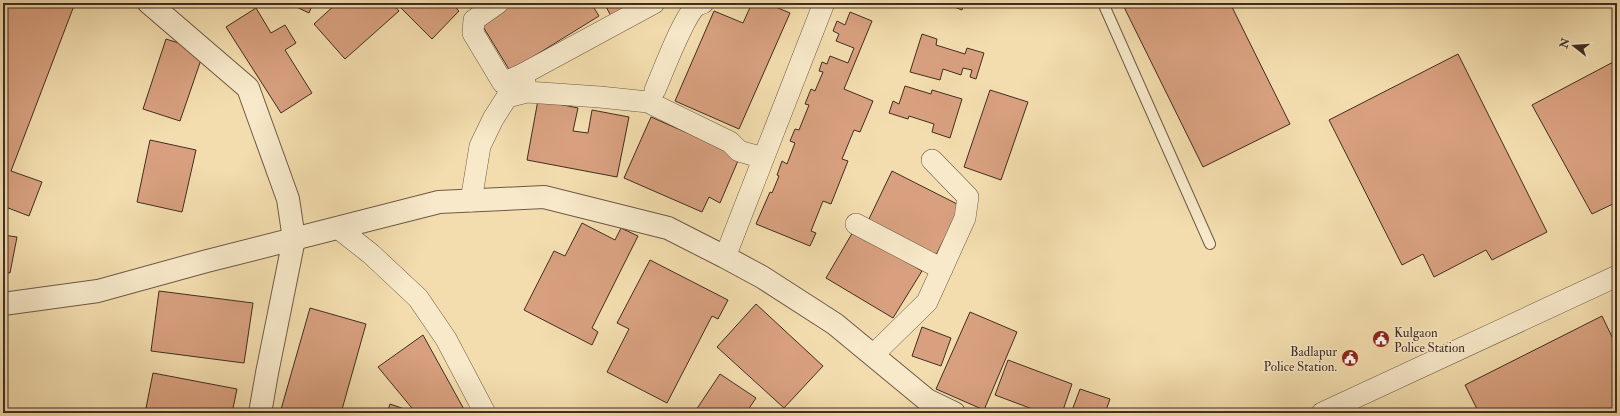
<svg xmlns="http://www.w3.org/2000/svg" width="1620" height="416" font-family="'IM FELL Double Pica',serif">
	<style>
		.building { fill: #d8a07f; stroke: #412d22 }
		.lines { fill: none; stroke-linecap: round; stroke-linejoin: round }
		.service-casing { stroke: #6e5945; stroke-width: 12 }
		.minor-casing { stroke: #6e5945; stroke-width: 22 }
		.tertiary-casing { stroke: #6e5945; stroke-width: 24 }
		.service { stroke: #f7e9ca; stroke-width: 10 }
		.minor { stroke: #f7e9ca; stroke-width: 21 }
		.tertiary { stroke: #f7e9ca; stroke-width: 22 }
		.labels { text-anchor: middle; stroke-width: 3; stroke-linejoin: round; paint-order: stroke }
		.poi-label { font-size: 13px; fill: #412d22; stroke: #f7e9ca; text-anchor: start }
	</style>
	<rect width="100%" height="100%" fill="#f3ddae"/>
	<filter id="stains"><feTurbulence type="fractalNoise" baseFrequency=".005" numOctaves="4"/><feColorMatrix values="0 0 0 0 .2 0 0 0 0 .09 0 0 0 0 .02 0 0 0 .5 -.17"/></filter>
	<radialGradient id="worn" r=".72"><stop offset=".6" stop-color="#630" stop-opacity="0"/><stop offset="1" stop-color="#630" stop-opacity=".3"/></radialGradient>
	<g class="building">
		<path d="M 7,3 L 75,3 L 11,171 L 42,182 L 29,216 L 3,206 L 3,14 Z"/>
		<path d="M 288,3 L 313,3 L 309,13 Z"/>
		<path d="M 337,3 L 392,3 L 399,11 L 345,59 L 314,24 Z"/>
		<path d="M 396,3 L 451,3 L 459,11 L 432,39 Z"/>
		<path d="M 508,3 L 591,3 L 599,16 L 510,71 L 479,20 Z"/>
		<path d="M 604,3 L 636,3 L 611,16 Z"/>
		<path d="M 752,3 L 766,3 L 790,13 L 739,129 L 675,101 L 714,11 L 743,23 Z"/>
		<path d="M 944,3 L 964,3 L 962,10 Z"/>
		<path d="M 1122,3 L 1230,3 L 1290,124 L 1203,167 Z"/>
		<path d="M 256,8 L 271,33 L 285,25 L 296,43 L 285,50 L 312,93 L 281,113 L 226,27 Z"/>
		<path d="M 850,12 L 872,21 L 844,89 L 873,101 L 860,132 L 854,130 L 842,159 L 848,161 L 831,204 L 823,201 L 811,231 L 816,233 L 810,246 L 756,224 L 770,192 L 772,193 L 779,176 L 777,175 L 782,161 L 787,164 L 795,143 L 790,141 L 795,129 L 799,130 L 809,105 L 805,104 L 811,89 L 815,91 L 823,72 L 819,71 L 822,62 L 827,64 L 830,56 L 848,63 L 854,48 L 836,41 L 839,34 L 833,31 L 837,21 L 845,25 Z"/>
		<path d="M 922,34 L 937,39 L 936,45 L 965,54 L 967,48 L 984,53 L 976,79 L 970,77 L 972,70 L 963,68 L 961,75 L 943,69 L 940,80 L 910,72 Z"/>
		<path d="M 166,39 L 204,51 L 180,121 L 143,109 Z"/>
		<path d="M 1458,54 L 1547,232 L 1492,260 L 1486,250 L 1434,277 L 1423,254 L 1402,265 L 1329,120 Z"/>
		<path d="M 1617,60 L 1617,202 L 1592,214 L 1532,105 Z"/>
		<path d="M 905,86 L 931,94 L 932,90 L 962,99 L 950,138 L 932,132 L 934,124 L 909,116 L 908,119 L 889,113 L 893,101 L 899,104 Z"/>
		<path d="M 990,90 L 1028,102 L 1001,180 L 964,167 Z"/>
		<path d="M 538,100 L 578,108 L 573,131 L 588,133 L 592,110 L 629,117 L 617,177 L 527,160 Z"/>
		<path d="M 651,117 L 740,156 L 720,203 L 709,197 L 702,212 L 624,178 Z"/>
		<path d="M 150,140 L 196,150 L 182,212 L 137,202 Z"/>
		<path d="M 892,171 L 961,206 L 936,255 L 868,221 Z"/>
		<path d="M 582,223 L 615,240 L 621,228 L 638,236 L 592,328 L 598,332 L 592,345 L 524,310 L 554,251 L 565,256 Z"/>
		<path d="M 854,230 L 922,271 L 893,318 L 826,278 Z"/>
		<path d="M 3,235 L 17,237 L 10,273 L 3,272 Z"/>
		<path d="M 650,260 L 728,300 L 718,319 L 712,316 L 667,403 L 607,372 L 629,329 L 617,323 Z"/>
		<path d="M 159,291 L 253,303 L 244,363 L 151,351 Z"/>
		<path d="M 756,304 L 823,366 L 784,408 L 717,347 Z"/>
		<path d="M 310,308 L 366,324 L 341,413 L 280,413 Z"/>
		<path d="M 970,312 L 1017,332 L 984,410 L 936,389 Z"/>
		<path d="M 1602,316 L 1617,347 L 1617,413 L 1479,413 L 1465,385 Z"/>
		<path d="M 922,327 L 951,338 L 941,366 L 912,356 Z"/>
		<path d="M 423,335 L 466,413 L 387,413 L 390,404 L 416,413 L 378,367 Z"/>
		<path d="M 1008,360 L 1072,384 L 1062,413 L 1043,413 L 995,395 Z"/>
		<path d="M 153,373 L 237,389 L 232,413 L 145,413 Z"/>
		<path d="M 720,374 L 756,398 L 746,413 L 694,413 Z"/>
		<path d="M 1080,389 L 1110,399 L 1105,413 L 1071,413 Z"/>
	</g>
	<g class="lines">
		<g class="service-casing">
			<path id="service" d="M 1103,3 L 1210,244"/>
		</g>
		<g class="minor-casing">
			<g id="minor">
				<path d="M 498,3 L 474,20 L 473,33 L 503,83 L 523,74 L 526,87"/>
				<path d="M 523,74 L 654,3"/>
				<path d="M 655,90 C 663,72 684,15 697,5 C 699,4 701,4 703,3"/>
				<path d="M 471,201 L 480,146 L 493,119 L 507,97 L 527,92 L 600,97 L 648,102 L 730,142 L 739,151 L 763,158"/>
				<path d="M 856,224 L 942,269"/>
				<path d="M 338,228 L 371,254 L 418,298 L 446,339 L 485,413"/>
				<path d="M 725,257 L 824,3"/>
				<path d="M 873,355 L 927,302 L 965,218 L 968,197 L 932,160"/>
				<path d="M 1322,413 L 1617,276"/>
			</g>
		</g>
		<g class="tertiary-casing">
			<g id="tertiary">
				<path d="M 149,3 L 248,88 L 288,199 L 294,239 L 267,373 L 260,413"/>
				<path d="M 3,304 L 98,291 L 207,261 L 439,202 L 544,197 L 668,228 L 725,257 L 762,277 L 835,324 L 927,400 L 954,413"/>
			</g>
		</g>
		<use href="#service" class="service"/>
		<use href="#minor" class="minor"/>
		<use href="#tertiary" class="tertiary"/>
	</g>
	<defs>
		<g id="civic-disc" transform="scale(0.9)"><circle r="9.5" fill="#8f2418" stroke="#f7e9ca"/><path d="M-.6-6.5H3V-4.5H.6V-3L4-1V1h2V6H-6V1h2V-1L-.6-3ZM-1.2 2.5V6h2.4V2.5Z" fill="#fff"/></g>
	</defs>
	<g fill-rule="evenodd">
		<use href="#civic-disc" x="1381" y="339"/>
		<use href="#civic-disc" x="1350" y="358"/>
	</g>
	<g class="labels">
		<g class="poi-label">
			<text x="1394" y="337">Kulgaon<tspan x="1394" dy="15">Police Station</tspan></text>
			<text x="1337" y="356" text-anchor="end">Badlapur<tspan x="1337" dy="15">Police Station.</tspan></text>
		</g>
	</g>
	<rect width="1620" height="416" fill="none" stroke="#f3ddae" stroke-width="16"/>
	<rect x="4" y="4" width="1612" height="408" fill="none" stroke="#412d22" stroke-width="2"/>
	<rect x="8" y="8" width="1604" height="400" fill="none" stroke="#412d22"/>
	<g transform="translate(1574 46) rotate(287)" stroke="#f7e9ca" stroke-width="3" paint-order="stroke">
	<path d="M0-3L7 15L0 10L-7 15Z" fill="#412d22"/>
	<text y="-6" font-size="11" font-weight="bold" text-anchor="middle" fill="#412d22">N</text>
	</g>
	<rect width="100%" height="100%" filter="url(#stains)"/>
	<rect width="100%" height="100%" fill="url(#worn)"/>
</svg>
